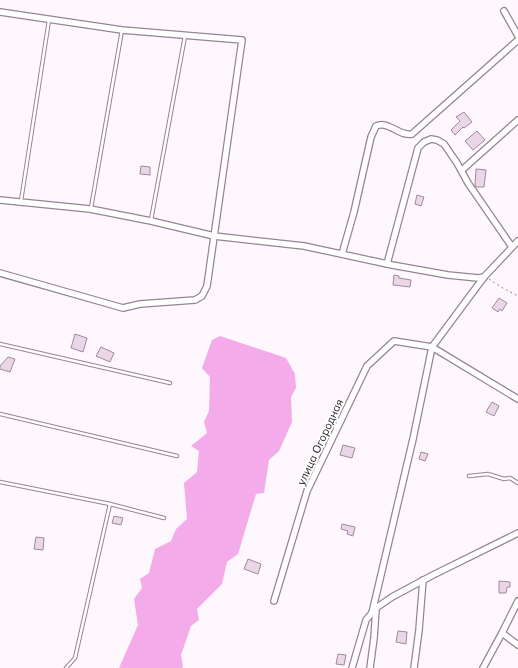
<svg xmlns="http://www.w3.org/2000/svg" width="518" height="668" font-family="Mulish,sans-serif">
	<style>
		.water { fill: #f3abea }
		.building { fill: #ead6e6; stroke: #9d8b9a }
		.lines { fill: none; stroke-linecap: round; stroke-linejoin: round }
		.service-casing { stroke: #968493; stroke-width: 4.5 }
		.minor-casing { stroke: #968493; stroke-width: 8 }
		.path { stroke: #878086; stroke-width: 1; stroke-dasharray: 2 3; stroke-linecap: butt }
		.service { stroke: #fff; stroke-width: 2.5 }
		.minor { stroke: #fff; stroke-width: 5.5 }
		.labels { text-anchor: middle; stroke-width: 4; stroke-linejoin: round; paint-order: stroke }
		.street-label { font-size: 11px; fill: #221c21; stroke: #fff }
	</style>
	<rect width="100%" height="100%" fill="#fff7fe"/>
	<path class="water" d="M 220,336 L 286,358 L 295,374 L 296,388 L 291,397 L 292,422 L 279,451 L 269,460 L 264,493 L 256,494 L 238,554 L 227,562 L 222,584 L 197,609 L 199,620 L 191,626 L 181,655 L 183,666 L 182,668 L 119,668 L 138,625 L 134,599 L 142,588 L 140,579 L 149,573 L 155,549 L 171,541 L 176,529 L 187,519 L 184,483 L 197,472 L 199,451 L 191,446 L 207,433 L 204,422 L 209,411 L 210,377 L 202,368 L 212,340 Z"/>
	<g class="building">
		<path d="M 464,112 L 472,122 L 464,128 L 463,127 L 455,135 L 451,130 L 460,121 L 456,117 Z"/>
		<path d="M 477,131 L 485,140 L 473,150 L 465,141 Z"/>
		<path d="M 141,166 L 150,167 L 150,175 L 140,174 Z"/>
		<path d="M 476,169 L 486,170 L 484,187 L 476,187 L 475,185 Z"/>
		<path d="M 417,195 L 424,197 L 421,206 L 415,204 Z"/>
		<path d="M 394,275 L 399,276 L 399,278 L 411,280 L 410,287 L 393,285 Z"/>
		<path d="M 499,298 L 507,303 L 502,311 L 500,309 L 498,312 L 492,308 Z"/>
		<path d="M 75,334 L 87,338 L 83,352 L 71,348 Z"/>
		<path d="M 101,347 L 114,353 L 110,362 L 96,356 Z"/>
		<path d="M 8,357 L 15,359 L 10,372 L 0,369 L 0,366 Z"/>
		<path d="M 492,402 L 499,406 L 494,416 L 486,412 Z"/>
		<path d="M 343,445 L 355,448 L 352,458 L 340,455 Z"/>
		<path d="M 421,452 L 428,454 L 425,461 L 419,459 Z"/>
		<path d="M 114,516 L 123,518 L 121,525 L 112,523 Z"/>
		<path d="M 342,524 L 355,527 L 353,536 L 347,534 L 348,531 L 341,529 Z"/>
		<path d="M 36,537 L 44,538 L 43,550 L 34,549 Z"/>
		<path d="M 248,559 L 261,564 L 258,574 L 244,569 Z"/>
		<path d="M 499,581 L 510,582 L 510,587 L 507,587 L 506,593 L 499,593 Z"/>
		<path d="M 398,631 L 407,632 L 406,644 L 396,642 Z"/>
		<path d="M 338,654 L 346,655 L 344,665 L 336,664 Z"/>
	</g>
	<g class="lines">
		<g class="service-casing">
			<g id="service">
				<path d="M 21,201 L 49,20"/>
				<path d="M 91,208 L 122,30"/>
				<path d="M 151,220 L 185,36"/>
				<path d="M 0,344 L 170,383"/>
				<path d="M 0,414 L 177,456"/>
				<path d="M 469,476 L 488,474 L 504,479 L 510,478 L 518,483"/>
				<path d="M 0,482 L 110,504 L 164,518"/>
				<path d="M 66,668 L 75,658 L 110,504"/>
			</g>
		</g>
		<g class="minor-casing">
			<g id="minor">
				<path d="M 504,11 L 518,36"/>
				<path d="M 0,12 L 122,30 L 242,40 L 207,286 L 202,296 L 195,300 L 140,304 L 123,308 L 0,273"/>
				<path d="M 462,170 L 518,120"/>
				<path d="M 0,200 L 90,209 L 151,221 L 214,236 L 304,246 L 392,265 L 448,275 L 478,278 L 484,277"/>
				<path d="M 342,254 L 354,212 L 371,137 L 376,126 C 388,120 400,137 412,134 L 518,40"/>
				<path d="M 387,264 L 418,148 L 424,142 L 431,139 L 437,140 L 444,144 L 457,163 L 468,183 L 512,247"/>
				<path d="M 274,601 L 307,491 L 367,366 L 394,341 L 432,347 L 518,399"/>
				<path d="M 372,613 L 413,439 L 432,347 L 484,277 L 518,241"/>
				<path d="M 502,633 L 518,645"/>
				<path d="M 352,668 L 366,620 L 376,608 L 392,597 L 433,575 L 518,533"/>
				<path d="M 370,668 L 374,638 L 376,609"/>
				<path d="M 414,668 L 419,630 L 423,580"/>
				<path d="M 483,668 L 502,633 L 518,601"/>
			</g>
		</g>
		<path class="path" d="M 489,279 L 501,287 L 518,296"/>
		<use href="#service" class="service"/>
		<use href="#minor" class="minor"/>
	</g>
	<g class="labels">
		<g class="street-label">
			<text transform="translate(320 442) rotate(-65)" y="4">улица Огородная</text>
		</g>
	</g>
</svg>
